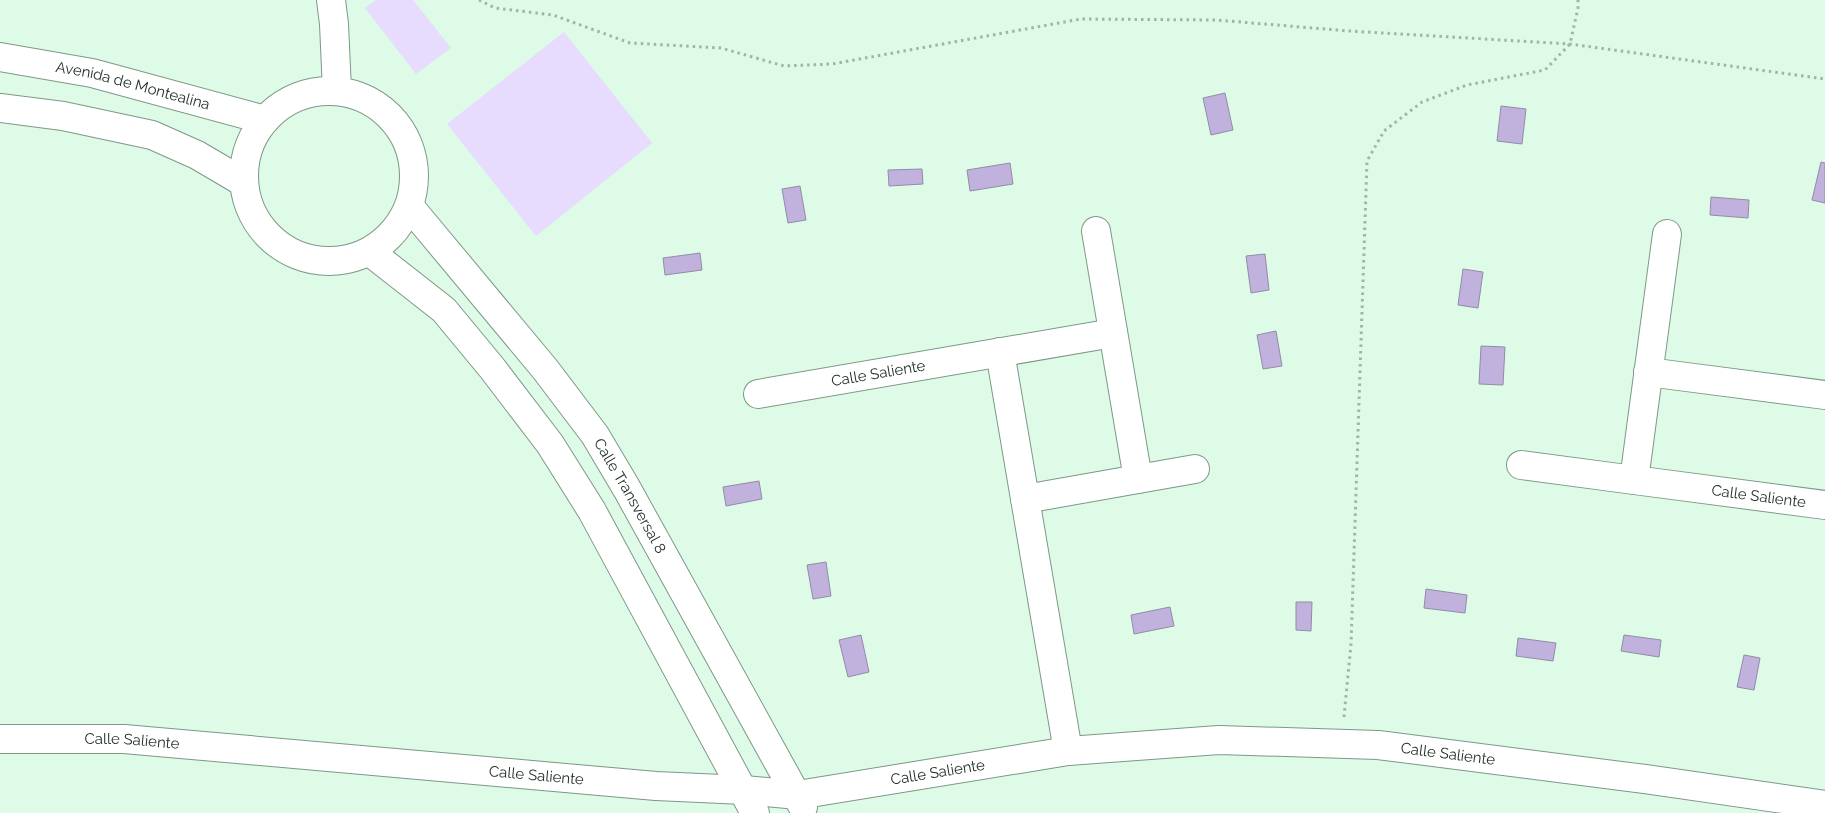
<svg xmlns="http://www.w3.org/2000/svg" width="1825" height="813" font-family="Raleway,sans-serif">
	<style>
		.green { fill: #e7dbfe }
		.water { fill: #c1b2dd; stroke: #928ba7 }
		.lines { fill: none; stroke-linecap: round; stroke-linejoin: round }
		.street-casing { stroke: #7d9887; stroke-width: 30 }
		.path { stroke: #9eb6a6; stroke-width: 3; stroke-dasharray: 2.5 4; stroke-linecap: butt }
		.street { stroke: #fff; stroke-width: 28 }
		.labels { text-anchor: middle; stroke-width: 5; stroke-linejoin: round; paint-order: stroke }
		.street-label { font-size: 15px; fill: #243028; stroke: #ddfbe7 }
	</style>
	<rect width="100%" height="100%" fill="#ddfbe7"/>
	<g class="green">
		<path d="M 376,0 L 413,0 L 451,48 L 416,74 L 365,8 Z"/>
		<path d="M 564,32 L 652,143 L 536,236 L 447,124 Z"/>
	</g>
	<g class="water">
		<path d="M 1225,93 L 1233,130 L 1211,135 L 1203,98 Z"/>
		<path d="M 1501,106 L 1526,109 L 1522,144 L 1497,141 Z"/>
		<path d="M 1821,162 L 1825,163 L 1825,203 L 1812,200 Z"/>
		<path d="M 1010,163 L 1013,184 L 970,191 L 967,170 Z"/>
		<path d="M 922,169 L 923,184 L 889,186 L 888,170 Z"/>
		<path d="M 800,186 L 806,220 L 788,223 L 782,189 Z"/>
		<path d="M 1711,197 L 1749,200 L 1748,218 L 1710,215 Z"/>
		<path d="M 700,253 L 702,270 L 665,275 L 663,258 Z"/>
		<path d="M 1265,254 L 1269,290 L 1251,293 L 1246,256 Z"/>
		<path d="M 1463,269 L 1483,272 L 1478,308 L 1458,305 Z"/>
		<path d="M 1276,331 L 1282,366 L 1263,369 L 1257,335 Z"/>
		<path d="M 1481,346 L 1505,347 L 1503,385 L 1479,384 Z"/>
		<path d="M 759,481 L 762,499 L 726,506 L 723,487 Z"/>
		<path d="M 826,562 L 831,596 L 813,599 L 807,565 Z"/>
		<path d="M 1426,589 L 1467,595 L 1465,613 L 1424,608 Z"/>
		<path d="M 1296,602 L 1312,602 L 1311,631 L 1296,630 Z"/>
		<path d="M 1170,607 L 1174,626 L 1134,634 L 1131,615 Z"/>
		<path d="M 861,635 L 869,672 L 848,677 L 839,640 Z"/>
		<path d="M 1624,635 L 1661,640 L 1659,657 L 1621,651 Z"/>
		<path d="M 1518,638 L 1556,643 L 1553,661 L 1516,656 Z"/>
		<path d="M 1744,655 L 1760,658 L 1754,690 L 1737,687 Z"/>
	</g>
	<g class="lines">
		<g class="street-casing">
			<g id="street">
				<path d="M 331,0 L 334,24 L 337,91"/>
				<path id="s1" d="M 0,57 L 92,73 L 265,120"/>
				<circle cx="329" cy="176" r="85"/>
				<path d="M 0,108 L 63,116 L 152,135 L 197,155 L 243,182"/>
				<path id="s2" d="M 410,207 L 545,369 L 595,435 L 627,489 L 803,807"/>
				<path id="s3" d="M 1667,234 L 1634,480 L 1825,505"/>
				<path d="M 370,252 L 444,310 L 492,368 L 550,444 L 592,511 L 755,813"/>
				<path d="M 1000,352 L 1068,751"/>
				<path d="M 1648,372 L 1825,395"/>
				<path id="s4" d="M 758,394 L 1113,333"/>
				<path d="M 1521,465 L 1634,480"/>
				<path d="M 1138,479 L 1195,469"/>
				<path d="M 1025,499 L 1138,479 L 1096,231"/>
				<path id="s5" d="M 0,739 L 124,739 L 656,786 L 744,790 L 798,795 L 1068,751 L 1219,740 L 1378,745 L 1645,779 L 1825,805"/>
			</g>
		</g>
		<g class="path">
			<path d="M 479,0 L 495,8 L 553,15 L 630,43 L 721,48 L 784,66 L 832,64 L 1081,19 L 1216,20 L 1349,31 L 1570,44 L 1825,79"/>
			<path d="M 1344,717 L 1351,644 L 1367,161 L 1384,131 L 1422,102 L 1467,85 L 1545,70 L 1570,44 L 1578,8 L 1578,0"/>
		</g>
		<use href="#street" class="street"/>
	</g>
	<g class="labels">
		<g class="street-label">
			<text dy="5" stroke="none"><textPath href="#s1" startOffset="136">Avenida de Montealina</textPath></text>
			<text dy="5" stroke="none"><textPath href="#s4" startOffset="122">Calle Saliente</textPath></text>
			<text dy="5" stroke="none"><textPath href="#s2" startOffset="364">Calle Transversal 8</textPath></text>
			<text dy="5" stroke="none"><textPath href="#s3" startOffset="374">Calle Saliente</textPath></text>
			<text dy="5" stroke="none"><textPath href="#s5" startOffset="132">Calle Saliente</textPath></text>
			<text dy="5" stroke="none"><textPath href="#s5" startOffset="1455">Calle Saliente</textPath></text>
			<text dy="5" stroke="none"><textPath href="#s5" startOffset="942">Calle Saliente</textPath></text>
			<text dy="5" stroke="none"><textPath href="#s5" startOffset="538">Calle Saliente</textPath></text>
		</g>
	</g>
</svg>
